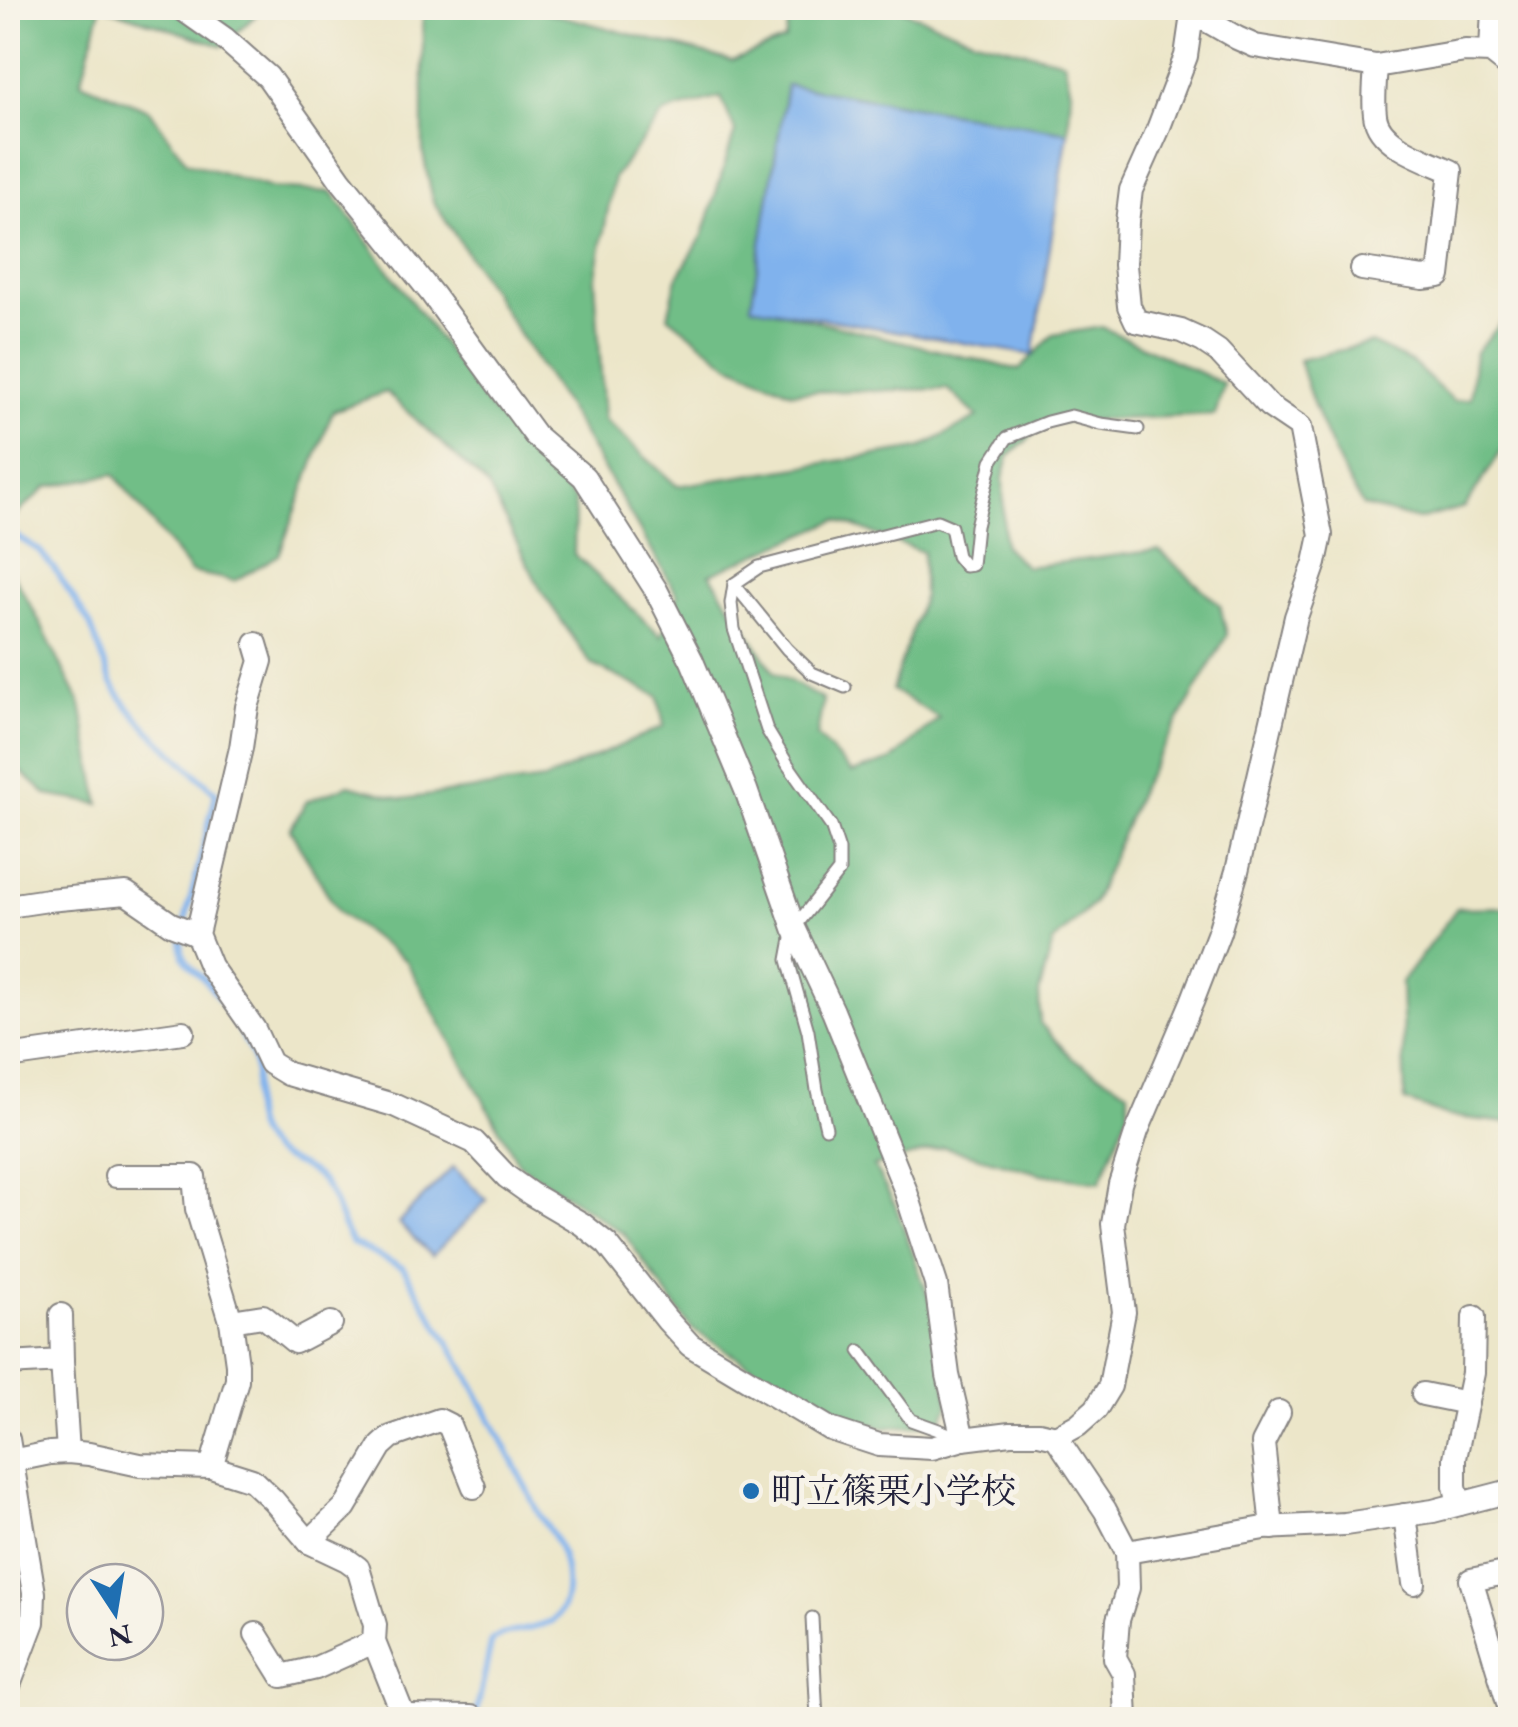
<svg xmlns="http://www.w3.org/2000/svg" width="1518" height="1727" font-family="'EB Garamond','Noto Serif JP',serif">
	<style>
		.forest { fill: #71be87; stroke: #4a7061; stroke-width: 2.5; fill-rule: evenodd }
		.water { fill: #80b2ed; stroke: #516a94; stroke-width: 2.5 }
		.lines { fill: none; stroke-linecap: round; stroke-linejoin: round }
		.stream { stroke: #80b2ed; stroke-width: 6 }
		.service-casing { stroke: #878482; stroke-width: 15 }
		.minor-casing { stroke: #878482; stroke-width: 26 }
		.service { stroke: #fff; stroke-width: 11 }
		.minor { stroke: #fff; stroke-width: 22 }
		.poi-dot { fill: #1f6fb2; stroke: #f7f3e8; stroke-width: 4 }
		.labels { text-anchor: middle; stroke-width: 10; stroke-linejoin: round; paint-order: stroke }
		.poi-label { font-size: 35px; fill: #22223b; stroke: #f7f3e8; text-anchor: start }
	</style>
	<rect width="100%" height="100%" fill="#f7f3e8"/>
	<filter id="ink" filterUnits="userSpaceOnUse"><feTurbulence type="fractalNoise" baseFrequency=".01" numOctaves="2"/><feDisplacementMap in="SourceGraphic" scale="20" xChannelSelector="R" yChannelSelector="G"/><feConvolveMatrix kernelMatrix="1 2 1 2 8 2 1 2 1" color-interpolation-filters="sRGB"/></filter>
	<filter id="wash" filterUnits="userSpaceOnUse"><feTurbulence type="fractalNoise" baseFrequency=".0048" numOctaves="4" result="noise"/><feDisplacementMap in="SourceGraphic" scale="40" xChannelSelector="R" yChannelSelector="G"/><feGaussianBlur stdDeviation="2.25" result="paint"/><feColorMatrix in="noise" values="0 0 0 0 0 0 0 0 0 0 0 0 0 0 0 0 0 1.4 0 .05"/><feComposite in="paint" operator="in"/></filter>
	<g filter="url(#wash)">
		<rect width="100%" height="100%" fill="#ece6c9"/>
		<g class="forest">
			<path d="M 8,8 L 101,8 L 81,82 L 149,110 L 187,162 L 271,188 L 332,192 L 489,408 L 545,465 L 575,501 L 574,554 L 661,636 L 678,595 L 571,414 L 433,201 L 423,153 L 423,8 L 531,8 L 732,61 L 785,40 L 792,8 L 897,8 L 975,39 L 1064,61 L 1071,91 L 1068,132 L 787,85 L 751,305 L 1019,370 L 1053,335 L 1102,327 L 1224,384 L 1215,415 L 1047,422 L 1009,456 L 1003,478 L 1004,546 L 1026,567 L 1159,550 L 1220,605 L 1227,635 L 1141,787 L 1093,904 L 1053,942 L 1039,993 L 1040,1023 L 1072,1058 L 1128,1091 L 1128,1113 L 1100,1182 L 1042,1174 L 944,1147 L 874,1166 L 896,1207 L 933,1309 L 949,1405 L 941,1420 L 912,1426 L 882,1427 L 847,1420 L 819,1409 L 691,1328 L 624,1234 L 519,1164 L 406,961 L 338,912 L 290,829 L 307,801 L 349,785 L 402,799 L 544,780 L 664,726 L 658,696 L 591,664 L 542,592 L 488,486 L 386,392 L 333,411 L 279,555 L 234,581 L 191,572 L 114,474 L 47,487 L 8,522 ZM 721,97 L 735,131 L 703,235 L 677,278 L 668,316 L 729,364 L 792,392 L 948,389 L 978,417 L 920,448 L 677,486 L 604,420 L 595,280 L 614,177 L 664,113 ZM 837,520 L 923,552 L 923,597 L 892,690 L 939,718 L 892,760 L 852,773 L 817,736 L 823,700 L 774,672 L 710,574 Z"/>
			<path d="M 107,8 L 264,8 L 222,46 Z"/>
			<path d="M 1510,313 L 1510,438 L 1465,507 L 1418,520 L 1363,506 C 1335,460 1314,412 1299,360 L 1371,343 L 1413,363 L 1453,401 L 1470,398 L 1475,353 Z"/>
			<path d="M 8,566 L 34,611 L 81,705 L 100,804 L 47,795 L 8,760 Z"/>
			<path d="M 1510,907 L 1510,1123 L 1447,1116 L 1405,1101 L 1401,983 L 1457,908 Z"/>
		</g>
		<g class="water">
			<path d="M 787,85 L 1068,132 L 1033,355 L 751,306 Z"/>
			<path d="M 453,1167 L 487,1200 L 432,1256 L 398,1223 Z"/>
		</g>
		<g class="lines">
			<path class="stream" d="M 8,531 L 40,551 L 55,570 L 90,624 L 112,684 L 128,707 L 149,730 L 216,793 C 208,827 200,862 191,897 C 188,911 180,935 182,949 C 184,964 200,974 209,985 C 224,1004 239,1029 250,1050 C 264,1077 242,1105 261,1138 C 276,1163 298,1160 317,1176 C 336,1194 338,1222 352,1243 L 403,1268 L 464,1368 L 529,1492 C 535,1513 551,1527 559,1547 C 567,1568 573,1606 551,1621 C 536,1631 509,1629 492,1639 L 476,1715"/>
		</g>
	</g>
	<g filter="url(#ink)">
		<g class="lines">
			<g class="service-casing">
				<g id="service">
					<path d="M 734,584 L 787,649 L 812,673 L 845,687"/>
					<path d="M 826,1128 L 817,1090 L 808,1031 L 788,960 L 794,928 L 839,871 L 839,850 L 831,826 L 788,765 L 767,730 L 734,629 L 731,603 L 734,584 L 759,567 L 937,521 L 951,527 L 957,556 L 965,566 L 972,565 L 976,526 L 992,461 L 1007,438 L 1047,422 L 1071,416 L 1101,424 L 1138,429"/>
					<path d="M 860,1351 L 911,1420 L 958,1437"/>
					<path d="M 812,1618 L 817,1720"/>
				</g>
			</g>
			<g class="minor-casing">
				<g id="minor">
					<path d="M 181,8 L 225,39 L 268,77 L 340,179 L 432,294 L 535,435 L 584,477 L 656,590 L 692,661 L 746,790 L 794,928 L 833,1011 L 905,1189 L 936,1284 L 948,1375 L 963,1439"/>
					<path d="M 1185,8 L 1237,38 L 1255,46 L 1376,66 L 1465,51 L 1491,52 L 1510,67"/>
					<path d="M 1491,52 L 1493,8"/>
					<path d="M 1362,269 L 1423,278 L 1439,276 L 1451,171 C 1427,160 1378,145 1375,115 C 1373,100 1375,82 1376,66"/>
					<path d="M 256,644 L 261,661 L 247,707 L 241,748 L 197,934 L 210,966 L 254,1029 L 270,1063 L 288,1074 L 394,1105 L 474,1142 L 507,1177 L 531,1194 L 582,1224 L 607,1244 L 667,1320 L 690,1345 L 830,1429 L 879,1445 L 932,1448 L 963,1439 L 1011,1433 L 1039,1433 L 1056,1437 L 1078,1425 L 1096,1409 L 1110,1386 L 1124,1312 L 1113,1224 L 1120,1184 L 1137,1131 L 1192,1002 L 1219,932 L 1237,871 L 1296,617 L 1315,563 L 1321,535 L 1300,427 L 1269,406 L 1218,351 L 1203,341 L 1181,331 L 1136,321 L 1129,306 L 1125,265 L 1127,222 L 1131,190 L 1157,132 L 1186,56 L 1193,8"/>
					<path d="M 8,906 L 48,900 L 126,893 L 171,924 L 197,934"/>
					<path d="M 8,1057 L 183,1032"/>
					<path d="M 61,1315 L 62,1361"/>
					<path d="M 231,1321 L 263,1316 L 295,1342 L 331,1323"/>
					<path d="M 8,1364 L 62,1361 L 68,1452"/>
					<path d="M 1423,1394 L 1467,1403"/>
					<path d="M 1056,1437 L 1105,1510 L 1127,1552 L 1128,1588 L 1118,1620 L 1115,1658 L 1124,1674 L 1126,1720"/>
					<path d="M 8,1439 L 34,1593 L 33,1622 L 8,1688"/>
					<path d="M 11,1461 L 50,1453 L 68,1452 L 89,1454 L 140,1465 L 211,1467 L 237,1380 L 237,1364 L 231,1321 L 197,1209 L 194,1176 L 116,1176"/>
					<path d="M 211,1467 L 252,1480 L 273,1500 L 309,1542 L 347,1560 L 358,1568 L 375,1625 L 374,1642"/>
					<path d="M 1459,1504 L 1455,1486 L 1455,1458 L 1473,1373 L 1474,1317"/>
					<path d="M 1405,1515 L 1414,1583"/>
					<path d="M 1272,1528 L 1263,1443 L 1279,1412"/>
					<path d="M 309,1542 L 345,1507 L 381,1446 L 391,1437 L 439,1420 L 449,1425 L 474,1487"/>
					<path d="M 1127,1552 L 1264,1528 L 1345,1524 L 1433,1511 L 1510,1491"/>
					<path d="M 1510,1572 L 1471,1580 L 1510,1709"/>
					<path d="M 256,1634 L 282,1676 L 316,1668 L 374,1642 L 404,1717"/>
					<path d="M 395,1720 L 409,1716 L 471,1717 L 472,1720"/>
				</g>
			</g>
			<use href="#service" class="service"/>
			<use href="#minor" class="minor"/>
		</g>
	</g>
	<circle class="poi-dot" cx="751" cy="1491" r="10"/>
	<g class="labels">
		<g class="poi-label">
			<text x="771" y="1503">町立篠栗小学校</text>
		</g>
	</g>
	<rect width="1518" height="1727" fill="none" stroke="#f7f3e8" stroke-width="40"/>
	<g transform="translate(115 1612) rotate(168)"><circle r="48" fill="#f7f3e8" stroke="#a29fa3" stroke-width="2.5"/>
	<path d="M0-8L18 38L0 25L-18 38Z" fill="#1f6fb2"/>
	<text y="-15" font-size="28" font-weight="bold" text-anchor="middle" fill="#22223b">N</text>
	</g>
</svg>
